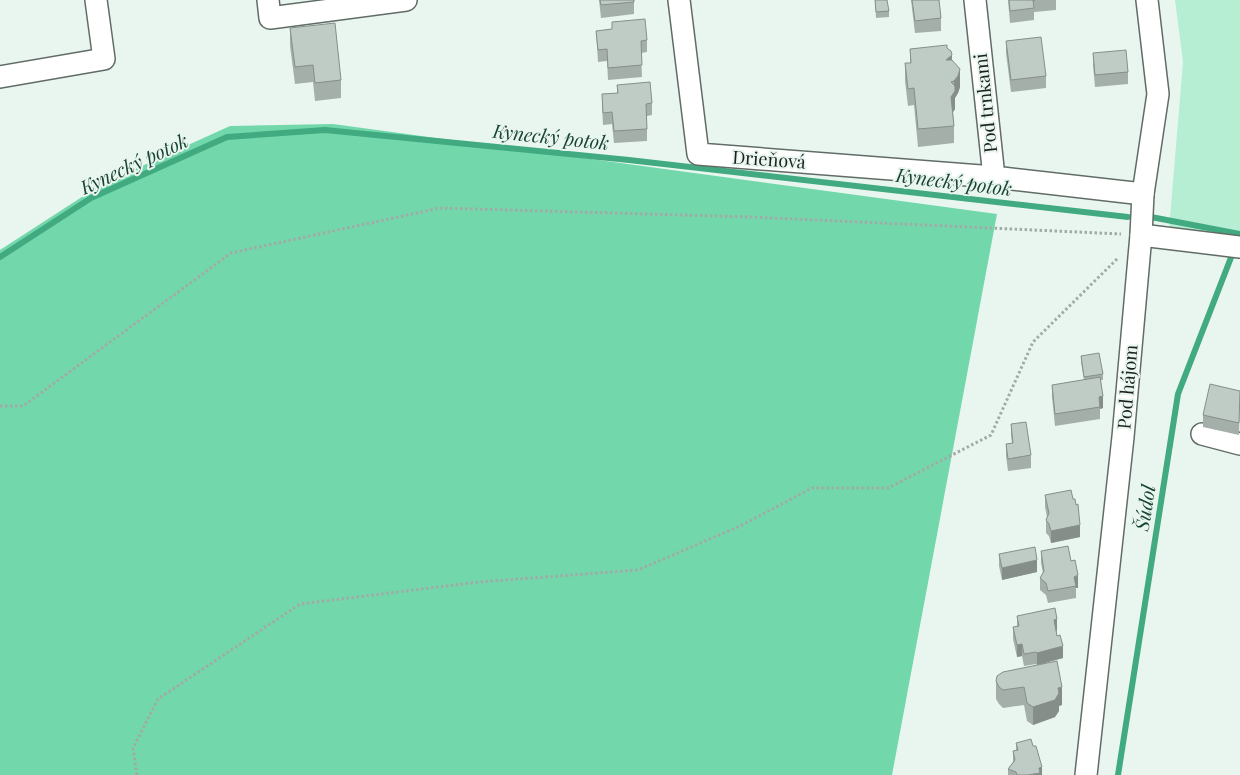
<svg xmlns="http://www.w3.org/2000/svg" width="1240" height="775" font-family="'Playfair Display',serif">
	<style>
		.green { fill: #b5eed2 }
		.forest { fill: #72d8ab }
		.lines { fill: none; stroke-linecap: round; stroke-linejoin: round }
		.stream { stroke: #41aa80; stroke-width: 6 }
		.minor-casing { stroke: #616c66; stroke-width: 24 }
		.path { stroke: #a1aba6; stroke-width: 3; stroke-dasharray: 2.5 2.5; stroke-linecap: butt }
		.minor { stroke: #fff; stroke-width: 21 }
		.wall { fill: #a4afa9 }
		.shaded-wall { fill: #868e8a }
		.building { fill: #bfcbc5; stroke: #868e8a }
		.labels { text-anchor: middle; stroke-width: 4; stroke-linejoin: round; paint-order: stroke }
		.street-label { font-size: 18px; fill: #1c211e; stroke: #e9f6ef }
		.water-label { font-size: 19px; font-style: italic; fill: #184432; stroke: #e9f6ef }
	</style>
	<rect width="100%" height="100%" fill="#e9f6ef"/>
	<path class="green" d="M 1175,0 L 1240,0 L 1240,238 L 1169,229 L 1183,62 Z"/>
	<path class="forest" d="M 333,124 L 997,214 L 892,775 L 0,775 L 0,250 L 102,184 L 230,126 Z"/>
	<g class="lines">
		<g class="stream">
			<path d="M 1151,217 L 1240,234"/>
			<path d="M 0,257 L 91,198 L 227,137 L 325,130 L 629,160 L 1128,217"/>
			<path d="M 1118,775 L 1178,394 L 1232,255"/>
		</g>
		<g class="minor-casing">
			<g id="minor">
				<path d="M 268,0 L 270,18 L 406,0"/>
				<path d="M 679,0 L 698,154 L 994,177"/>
				<path d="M 975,0 L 994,177 L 1143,194"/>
				<path d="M 0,77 L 104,59 L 96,0"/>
				<path d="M 1141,235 L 1240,247"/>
				<path d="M 1202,434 L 1240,444"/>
				<path d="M 1086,775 L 1123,437 L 1141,235 L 1143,194 L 1158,94 L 1147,0"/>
			</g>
		</g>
		<g class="path">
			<path d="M 0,406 L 23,406 L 231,253 L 440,208 L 750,217 L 1121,234"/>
			<path d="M 137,775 L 133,748 L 158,699 L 300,604 L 479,582 L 638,570 L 740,526 L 812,488 L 888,488 L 991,435 L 1033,342 L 1118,258"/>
		</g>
		<use href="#minor" class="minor"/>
	</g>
	<g class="wall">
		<path d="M 599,0 L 634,0 L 634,14 L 601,18 Z"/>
		<path d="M 875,0 L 889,11 L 889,17 L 876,18 Z"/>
		<path d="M 911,0 L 939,0 L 941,18 L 941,31 L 915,33 Z"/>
		<path d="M 1008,0 L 1056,0 L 1056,10 L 1034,12 L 1034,20 L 1010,23 Z"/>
		<path d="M 612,22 L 647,40 L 647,52 L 641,53 L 642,77 L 608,80 L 607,61 L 598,62 L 596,31 L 612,29 Z"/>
		<path d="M 290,28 L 341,80 L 341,98 L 315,101 L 313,82 L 295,84 L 290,46 Z"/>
		<path d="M 1006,41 L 1046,76 L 1046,88 L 1011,92 L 1006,53 Z"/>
		<path d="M 947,48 L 952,60 L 960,87 L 958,93 L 955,98 L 955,109 L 953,112 L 954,126 L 954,143 L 918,147 L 914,105 L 908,106 L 905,81 L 905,63 L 910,63 L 910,49 Z"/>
		<path d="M 1093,53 L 1128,72 L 1128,84 L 1095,87 L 1093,65 Z"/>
		<path d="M 617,85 L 652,103 L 652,115 L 647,116 L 647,141 L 614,143 L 612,124 L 603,125 L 602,106 L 602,94 L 617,93 Z"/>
		<path d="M 1081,356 L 1103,374 L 1103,380 L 1101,380 L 1103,408 L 1100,409 L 1100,419 L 1055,426 L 1052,397 L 1052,385 L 1084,380 L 1081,362 Z"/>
		<path d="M 1240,391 L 1239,435 L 1203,427 L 1203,415 Z"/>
		<path d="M 1011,424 L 1031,455 L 1031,468 L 1008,471 L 1006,456 L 1006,444 L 1012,443 L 1011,436 Z"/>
		<path d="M 1045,495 L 1080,537 L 1051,543 L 1049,536 L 1046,533 L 1046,520 L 1047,517 L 1045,507 Z"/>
		<path d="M 1041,551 L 1071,561 L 1078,588 L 1076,588 L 1076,598 L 1048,603 L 1046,595 L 1040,590 L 1040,578 L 1043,573 L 1041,563 Z"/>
		<path d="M 999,554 L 1037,572 L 1002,580 L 999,566 Z"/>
		<path d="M 1017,616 L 1057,631 L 1056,632 L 1063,658 L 1038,665 L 1062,705 L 1059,706 L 1059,711 L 1055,717 L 1033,725 L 1027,721 L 1024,705 L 1003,708 L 999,704 L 996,699 L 996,681 L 1037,665 L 1036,664 L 1024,666 L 1022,656 L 1017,657 L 1013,639 L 1013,627 L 1017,627 Z"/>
		<path d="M 1016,743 L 1042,775 L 1008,775 L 1008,769 L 1013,762 L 1013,751 L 1016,750 Z"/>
	</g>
	<g class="shaded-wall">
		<path d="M 952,55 L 952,72 L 946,60 Z"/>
		<path d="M 960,69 L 960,87 L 958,93 L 955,98 L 955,109 L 951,115 L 951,97 L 954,92 L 954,81 Z"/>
		<path d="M 1103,396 L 1103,408 L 1100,409 L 1099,397 Z"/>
		<path d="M 1080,525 L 1080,537 L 1051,543 L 1051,531 Z"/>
		<path d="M 1037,560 L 1037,572 L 1002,580 L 1002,568 Z"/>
		<path d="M 1078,575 L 1078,588 L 1076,588 L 1074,577 Z"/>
		<path d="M 1057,619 L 1057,631 L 1054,632 L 1054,620 Z"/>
		<path d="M 1022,644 L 1022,656 L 1017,657 L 1017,645 Z"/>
		<path d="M 1063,646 L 1063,658 L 1037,665 L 1037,653 Z"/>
		<path d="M 1062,687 L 1062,705 L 1059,706 L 1059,711 L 1055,717 L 1033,725 L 1033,707 L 1058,688 Z"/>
		<path d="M 1042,767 L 1042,775 L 1028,775 L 1039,768 Z"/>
	</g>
	<g class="building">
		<path d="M 600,0 L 634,0 L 634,2 L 601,5 Z"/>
		<path d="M 875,0 L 887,0 L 889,11 L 876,12 Z"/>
		<path d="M 912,0 L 939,0 L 941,18 L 915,21 Z"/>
		<path d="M 1009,0 L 1035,0 L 1033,0 L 1034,8 L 1010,11 Z"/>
		<path d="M 645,19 L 647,40 L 641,41 L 642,65 L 608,68 L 607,49 L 598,50 L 596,31 L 612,29 L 612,22 Z"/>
		<path d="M 335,23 L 341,80 L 315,83 L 313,65 L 295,67 L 290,28 Z"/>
		<path d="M 1041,37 L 1046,76 L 1011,80 L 1006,41 Z"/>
		<path d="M 947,45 L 947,48 L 951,51 L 952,55 L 946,60 L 952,60 L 960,69 L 958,76 L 954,81 L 951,82 L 955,86 L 955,91 L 951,97 L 954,126 L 918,129 L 914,88 L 908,89 L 905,63 L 911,63 L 910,49 Z"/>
		<path d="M 1126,50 L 1128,72 L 1095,75 L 1093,53 Z"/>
		<path d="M 650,82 L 652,103 L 646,104 L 647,129 L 614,131 L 612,112 L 603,113 L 602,94 L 618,93 L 617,85 Z"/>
		<path d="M 1099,353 L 1103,374 L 1084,377 L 1081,356 Z"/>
		<path d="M 1100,377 L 1103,396 L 1099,397 L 1100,407 L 1055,414 L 1052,385 Z"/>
		<path d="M 1210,384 L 1240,391 L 1239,423 L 1203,415 Z"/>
		<path d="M 1026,422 L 1031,455 L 1008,459 L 1006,444 L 1013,443 L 1011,424 Z"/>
		<path d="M 1071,490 L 1073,499 L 1075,499 L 1076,505 L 1078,504 L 1080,525 L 1051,531 L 1049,524 L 1046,520 L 1049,513 L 1045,495 Z"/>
		<path d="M 1068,546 L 1071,561 L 1075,560 L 1078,575 L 1074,577 L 1076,586 L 1048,591 L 1046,583 L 1040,578 L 1044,571 L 1041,551 Z"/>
		<path d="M 1035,547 L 1037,560 L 1002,568 L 999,554 Z"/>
		<path d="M 1055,608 L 1057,619 L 1054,620 L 1057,636 L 1060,635 L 1063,646 L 1037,653 L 1036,652 L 1024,654 L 1022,644 L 1017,645 L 1013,627 L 1019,626 L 1017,616 Z"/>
		<path d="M 1057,661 L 1062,687 L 1058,688 L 1059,693 L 1055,700 L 1033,707 L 1027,703 L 1024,687 L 1003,690 L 999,687 L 996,681 L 997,676 L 1003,672 Z"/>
		<path d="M 1031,739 L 1033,746 L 1036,746 L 1042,767 L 1039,768 L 1040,773 L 1028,775 L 1017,775 L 1016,772 L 1008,769 L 1015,760 L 1013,751 L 1018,750 L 1016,743 Z"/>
	</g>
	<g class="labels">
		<g class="street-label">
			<text transform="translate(986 103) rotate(-96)" y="6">Pod trnkami</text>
			<text transform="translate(769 160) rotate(4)" y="6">Drieňová</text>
			<text transform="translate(1128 387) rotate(-85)" y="6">Pod hájom</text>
		</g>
		<g class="water-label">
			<text transform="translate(551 137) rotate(6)" y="7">Kynecký potok</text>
			<text transform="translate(134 164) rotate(-25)" y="7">Kynecký potok</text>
			<text transform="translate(954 182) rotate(7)" y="7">Kynecký potok</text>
			<text transform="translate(1145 508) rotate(-81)" y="7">Šúdol</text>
		</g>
	</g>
</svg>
